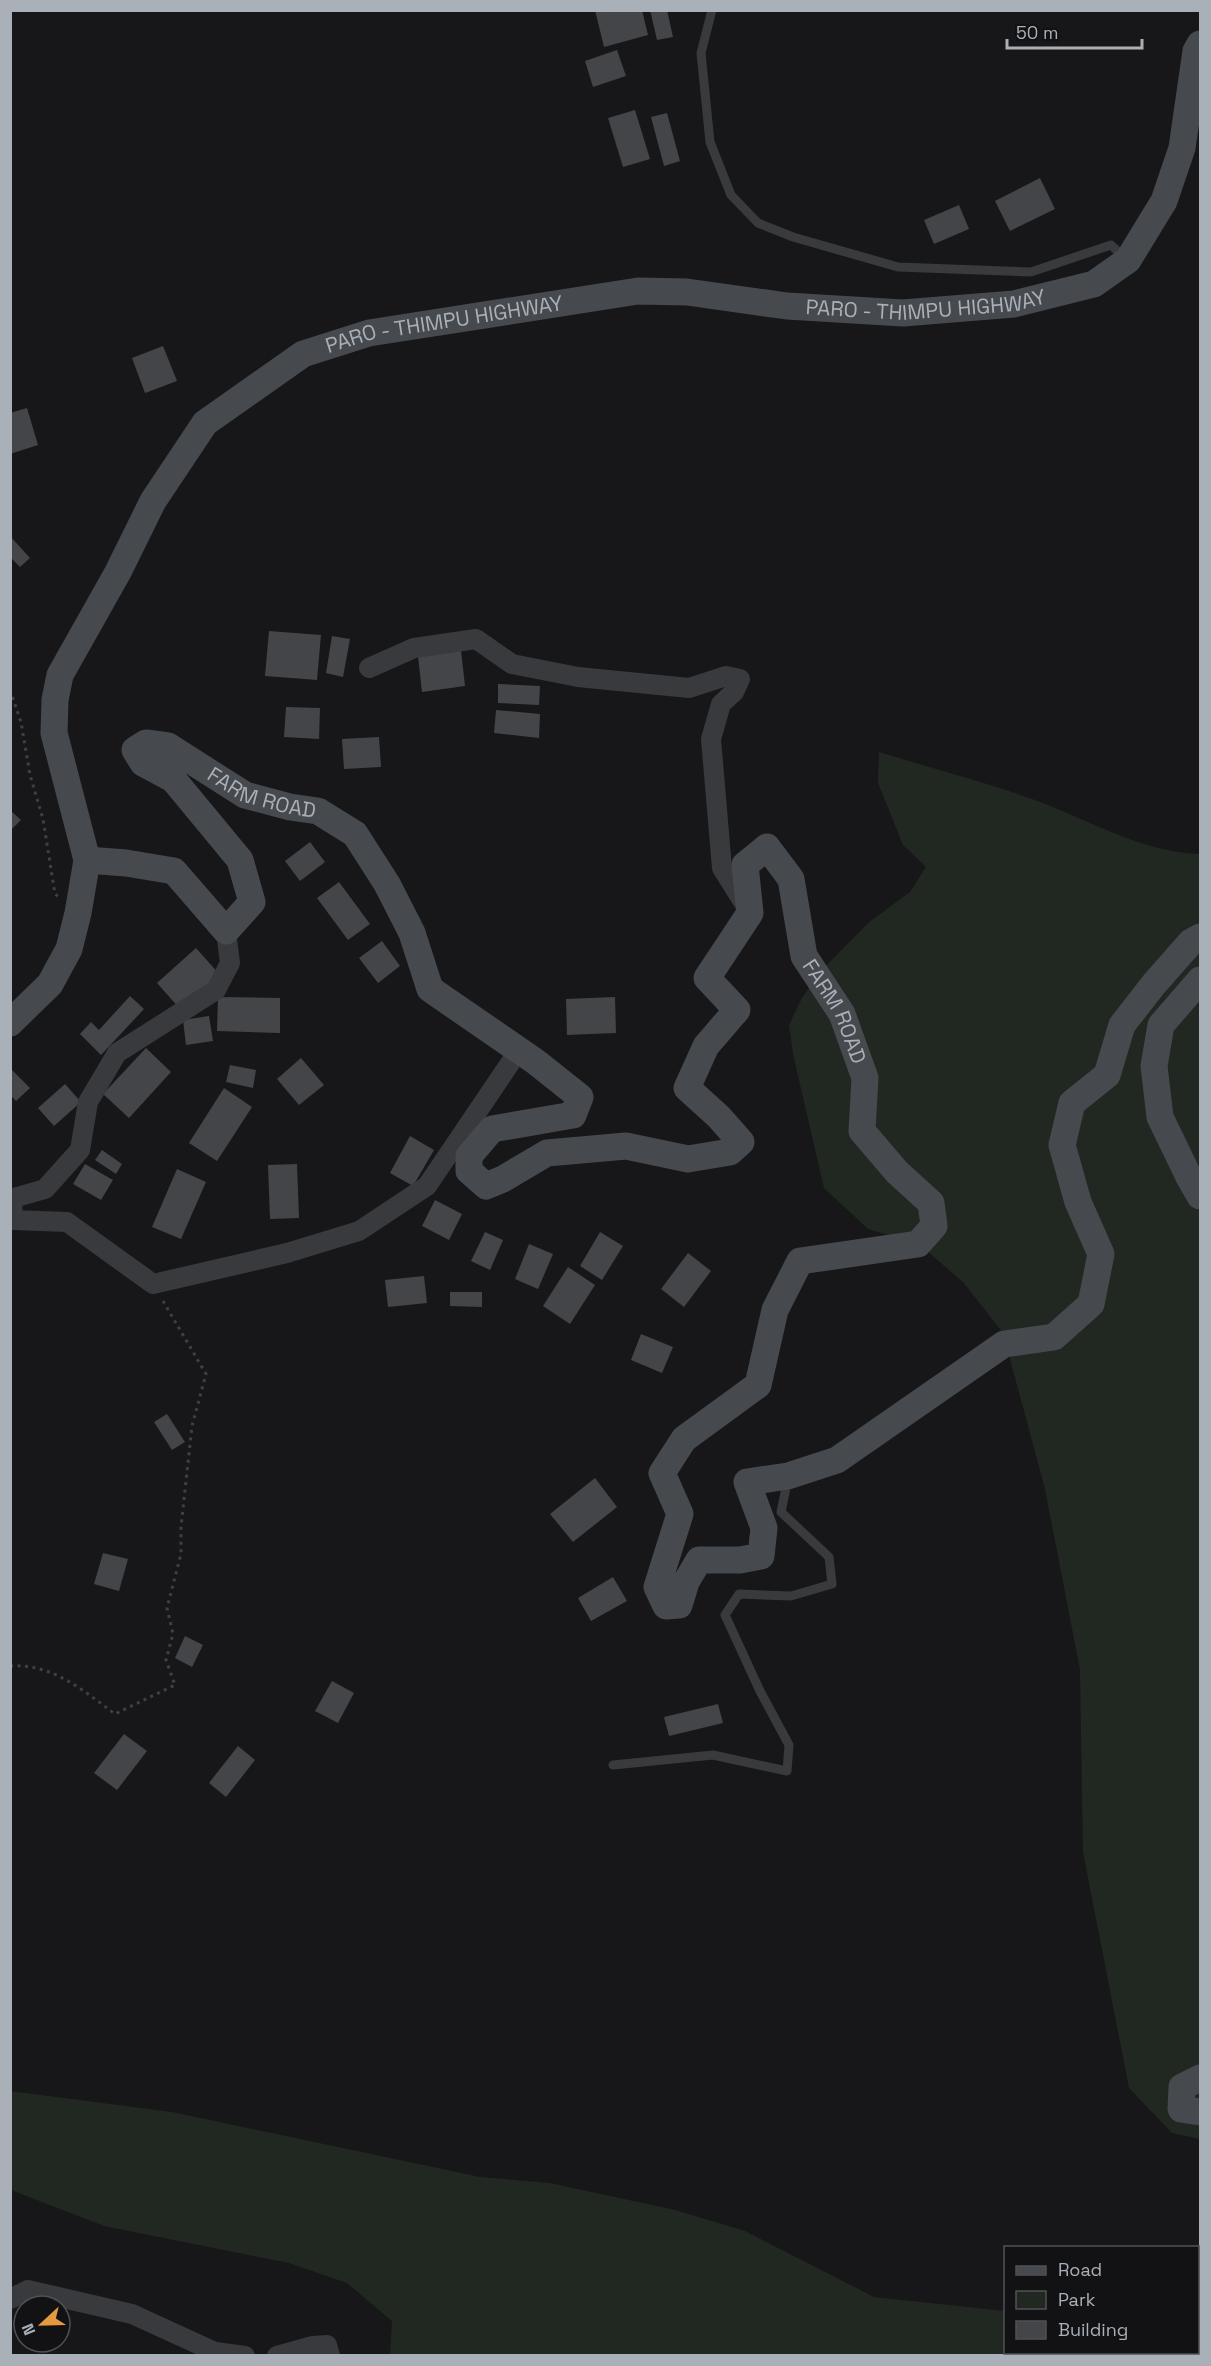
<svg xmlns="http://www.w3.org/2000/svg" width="1211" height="2366" font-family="'Space Grotesk',sans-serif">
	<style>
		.green { fill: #212821 }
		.building { fill: #444549 }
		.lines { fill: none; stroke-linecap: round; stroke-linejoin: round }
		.path { stroke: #3e4144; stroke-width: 3; stroke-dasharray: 3 4.5; stroke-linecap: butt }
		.lane { stroke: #383a3d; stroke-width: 9 }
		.street { stroke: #383a3d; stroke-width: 20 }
		.secondary { stroke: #46494d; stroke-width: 27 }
		.labels { text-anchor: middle; stroke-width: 6; stroke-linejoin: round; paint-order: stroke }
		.street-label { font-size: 21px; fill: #aab0b8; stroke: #121214 }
	</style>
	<rect width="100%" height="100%" fill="#171719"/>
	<g class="green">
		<path d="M 879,752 C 930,768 982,781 1032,799 C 1088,819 1140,852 1200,854 L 1200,2139 L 1172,2133 L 1129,2088 L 1083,1852 L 1080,1670 L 1045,1489 L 1003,1333 L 964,1283 L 919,1244 L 868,1229 L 824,1188 L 793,1054 L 789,1025 L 802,998 L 820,972 L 868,923 L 910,892 L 926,867 L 903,845 L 878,783 Z"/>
		<path d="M 10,2091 L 172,2112 L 480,2177 L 550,2183 L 675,2210 L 745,2231 L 874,2297 L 1005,2311 L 1006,2352 L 1153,2352 L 1159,2355 L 390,2355 L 392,2321 L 347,2283 L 289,2263 L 104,2226 L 11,2190 Z"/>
	</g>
	<g class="building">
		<path d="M 595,10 L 642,10 L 648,35 L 604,47 Z"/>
		<path d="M 650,10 L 667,10 L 673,37 L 657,40 Z"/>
		<path d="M 617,50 L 626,76 L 593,87 L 585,61 Z"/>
		<path d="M 635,110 L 650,159 L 623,167 L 608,118 Z"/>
		<path d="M 667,113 L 680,161 L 664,166 L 651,117 Z"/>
		<path d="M 1040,178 L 1055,209 L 1010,231 L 995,201 Z"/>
		<path d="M 959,205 L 969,229 L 934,244 L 924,220 Z"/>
		<path d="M 163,346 L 177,381 L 145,393 L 132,358 Z"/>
		<path d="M 27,408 L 38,445 L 10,454 L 10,413 Z"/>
		<path d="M 10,536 L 30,558 L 20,567 L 10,557 Z"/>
		<path d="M 269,631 L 321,635 L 317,680 L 265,676 Z"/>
		<path d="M 332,636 L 350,639 L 343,677 L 326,673 Z"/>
		<path d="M 461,650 L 465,686 L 422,692 L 418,656 Z"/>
		<path d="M 498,684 L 540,686 L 539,705 L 498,703 Z"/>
		<path d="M 286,707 L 320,708 L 319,739 L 284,737 Z"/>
		<path d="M 496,710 L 540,714 L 539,738 L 494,733 Z"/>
		<path d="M 379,737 L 381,767 L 344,769 L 342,739 Z"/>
		<path d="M 10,810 L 21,820 L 10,831 Z"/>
		<path d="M 310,842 L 325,862 L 300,881 L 285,861 Z"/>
		<path d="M 339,882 L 370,924 L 348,940 L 317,898 Z"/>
		<path d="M 382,941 L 400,966 L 378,983 L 359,958 Z"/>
		<path d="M 196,948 L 220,975 L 180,1009 L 157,983 Z"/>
		<path d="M 130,996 L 144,1009 L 101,1055 L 80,1034 L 91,1022 L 99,1030 Z"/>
		<path d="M 218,997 L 280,998 L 280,1033 L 217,1031 Z"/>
		<path d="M 615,997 L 616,1033 L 567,1035 L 566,999 Z"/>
		<path d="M 209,1016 L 213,1041 L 186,1045 L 183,1020 Z"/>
		<path d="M 146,1048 L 171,1072 L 129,1118 L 103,1094 Z"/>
		<path d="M 301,1058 L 324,1085 L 299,1105 L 277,1079 Z"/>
		<path d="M 230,1065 L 256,1070 L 253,1088 L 226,1082 Z"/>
		<path d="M 10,1068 L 30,1088 L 16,1101 L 10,1095 Z"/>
		<path d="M 65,1084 L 81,1102 L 54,1126 L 38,1108 Z"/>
		<path d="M 224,1088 L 252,1107 L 217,1161 L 189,1143 Z"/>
		<path d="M 410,1136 L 434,1150 L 413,1186 L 390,1173 Z"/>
		<path d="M 102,1150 L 122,1164 L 116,1174 L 95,1160 Z"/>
		<path d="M 85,1164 L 113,1180 L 101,1200 L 73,1184 Z"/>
		<path d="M 297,1164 L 299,1218 L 270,1219 L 268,1165 Z"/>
		<path d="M 177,1169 L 206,1182 L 181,1239 L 152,1227 Z"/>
		<path d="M 435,1200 L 462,1214 L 449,1240 L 422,1226 Z"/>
		<path d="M 485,1232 L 503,1240 L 490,1270 L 471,1261 Z"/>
		<path d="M 600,1232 L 623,1246 L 602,1280 L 580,1266 Z"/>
		<path d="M 529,1244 L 553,1254 L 538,1289 L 515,1279 Z"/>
		<path d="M 688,1253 L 711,1271 L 684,1307 L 661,1289 Z"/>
		<path d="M 568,1267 L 595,1285 L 570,1324 L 543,1306 Z"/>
		<path d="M 424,1276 L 427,1303 L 388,1307 L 385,1280 Z"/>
		<path d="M 450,1292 L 482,1292 L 482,1307 L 450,1306 Z"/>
		<path d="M 641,1334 L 673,1347 L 662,1373 L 631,1360 Z"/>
		<path d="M 167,1414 L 185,1442 L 172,1450 L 154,1422 Z"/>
		<path d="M 595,1478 L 617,1507 L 573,1542 L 550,1514 Z"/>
		<path d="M 103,1553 L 128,1559 L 119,1591 L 94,1584 Z"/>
		<path d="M 613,1577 L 627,1601 L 591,1621 L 578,1598 Z"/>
		<path d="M 185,1636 L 203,1645 L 192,1667 L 175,1658 Z"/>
		<path d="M 332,1681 L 354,1693 L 338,1723 L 315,1711 Z"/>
		<path d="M 718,1704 L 723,1723 L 669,1736 L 664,1717 Z"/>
		<path d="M 124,1734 L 147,1751 L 117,1790 L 94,1773 Z"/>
		<path d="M 238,1746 L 255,1760 L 226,1797 L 209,1783 Z"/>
	</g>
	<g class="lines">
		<g class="path">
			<path d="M 10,690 L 21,722 L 30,775 L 43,819 L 55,894 L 59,897"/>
			<path d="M 10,1666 C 52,1663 84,1691 115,1714 L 175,1685 L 166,1660 L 173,1634 L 167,1608 L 181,1554 L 181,1527 L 192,1426 L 206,1374 L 163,1301"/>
		</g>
		<g class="lane">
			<path d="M 712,10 L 701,53 L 710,142 L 731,195 L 758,223 L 793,237 L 898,267 L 1031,272 L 1111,245 L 1126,259"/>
			<path d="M 613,1765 L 713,1755 L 787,1771 L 789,1745 L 760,1691 L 725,1615 L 739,1594 L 791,1596 L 832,1584 L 829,1557 L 781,1512 L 788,1478"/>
		</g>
		<g class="street">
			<path d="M 369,668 L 414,648 L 476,639 L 512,664 L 578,677 L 689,688 L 726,676 L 740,679 L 734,692 L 721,704 L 711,739 L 722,868 L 747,908"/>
			<path d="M 10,1199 L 45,1189 L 80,1150 L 88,1102 L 117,1053 L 216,990 L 230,963 L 226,931"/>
			<path d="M 12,1199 L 13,1220 L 67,1222 L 153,1284 L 287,1253 L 359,1231 L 427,1186 L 519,1050"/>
			<path d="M 10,2299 L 28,2290 L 132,2314 L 215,2352 L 245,2356"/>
			<path d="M 277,2356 L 313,2346 L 327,2345 L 330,2356"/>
		</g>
		<g class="secondary">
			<path id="s1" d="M 87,860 L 126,863 L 174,871 L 226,931 L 252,902 L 240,860 L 173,779 L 143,763 L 135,750 L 146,743 L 168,746 L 245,795 L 290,807 L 318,811 L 355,834 L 387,884 L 412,933 L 430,989 L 536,1062 L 580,1097 L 573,1115 L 492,1129 L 469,1156 L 469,1171 L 486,1186 L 503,1179 L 547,1153 L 626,1146 L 688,1159 L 730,1152 L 741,1142 L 719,1117 L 687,1088 L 706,1046 L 737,1010 L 707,978 L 750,913 L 745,865 L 767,847 L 791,879 L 804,956 L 842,1014 L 865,1078 L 862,1131 L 897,1172 L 931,1203 L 934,1226 L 918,1244 L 800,1261 L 775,1310 L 758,1385 L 684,1439 L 662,1473 L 680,1514 L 657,1587 L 666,1606 L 679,1605 L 686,1582 L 699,1560 L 740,1560 L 761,1556 L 764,1528 L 747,1482 L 788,1476 L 837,1460 L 1004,1344 L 1054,1337 L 1091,1304 L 1101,1254 L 1078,1202 L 1062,1145 L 1072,1103 L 1107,1075 L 1122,1025 L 1154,984 L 1191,942 L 1200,937"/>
			<path d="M 1200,980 L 1161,1025 L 1154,1066 L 1160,1117 L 1189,1177 L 1200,1196"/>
			<path id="s2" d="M 10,1023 L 50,984 L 69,949 L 78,913 L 87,860 L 54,733 L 55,700 L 60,675 L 118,572 L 153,501 L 205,423 L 303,354 L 369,333 L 638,291 L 687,292 L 787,306 L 903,313 L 1014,304 L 1094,284 L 1128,260 L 1164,201 L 1182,148 L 1196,51 L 1200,44"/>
			<path d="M 1200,2078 L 1182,2087 L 1181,2109 L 1200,2112"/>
		</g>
	</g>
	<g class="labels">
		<g class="street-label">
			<text dy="7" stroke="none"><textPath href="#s2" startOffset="1418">PARO - THIMPU HIGHWAY</textPath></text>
			<text dy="7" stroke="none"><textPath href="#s2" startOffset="932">PARO - THIMPU HIGHWAY</textPath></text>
			<text dy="7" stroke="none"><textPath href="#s1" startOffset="546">FARM ROAD</textPath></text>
			<text dy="7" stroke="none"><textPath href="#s1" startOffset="2002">FARM ROAD</textPath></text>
		</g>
	</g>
	<rect width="1211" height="2366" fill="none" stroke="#aab0b8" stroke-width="24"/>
	<rect x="1004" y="2246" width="195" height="108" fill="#121214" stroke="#4f5156" stroke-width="1.5"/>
	<rect x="1016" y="2266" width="30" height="9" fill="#46494d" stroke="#4f5156" stroke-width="1.5"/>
	<text x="1058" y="2276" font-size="18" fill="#aab0b8">Road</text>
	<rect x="1016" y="2291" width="30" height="18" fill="#212821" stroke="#4f5156" stroke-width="1.5"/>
	<text x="1058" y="2306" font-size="18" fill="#aab0b8">Park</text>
	<rect x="1016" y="2321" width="30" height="18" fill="#444549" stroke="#4f5156" stroke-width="1.5"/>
	<text x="1058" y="2336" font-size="18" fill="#aab0b8">Building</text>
	<g transform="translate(42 2324) rotate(248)"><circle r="28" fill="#121214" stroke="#4f5156" stroke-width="1.5"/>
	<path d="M0-4.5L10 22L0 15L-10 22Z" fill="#e59a42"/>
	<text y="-9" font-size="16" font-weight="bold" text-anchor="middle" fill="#aab0b8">N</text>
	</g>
	<path d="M1007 39v9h135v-9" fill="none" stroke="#aab0b8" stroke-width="3"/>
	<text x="1016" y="39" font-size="18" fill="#aab0b8" stroke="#121214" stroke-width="4.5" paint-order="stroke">50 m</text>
</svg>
